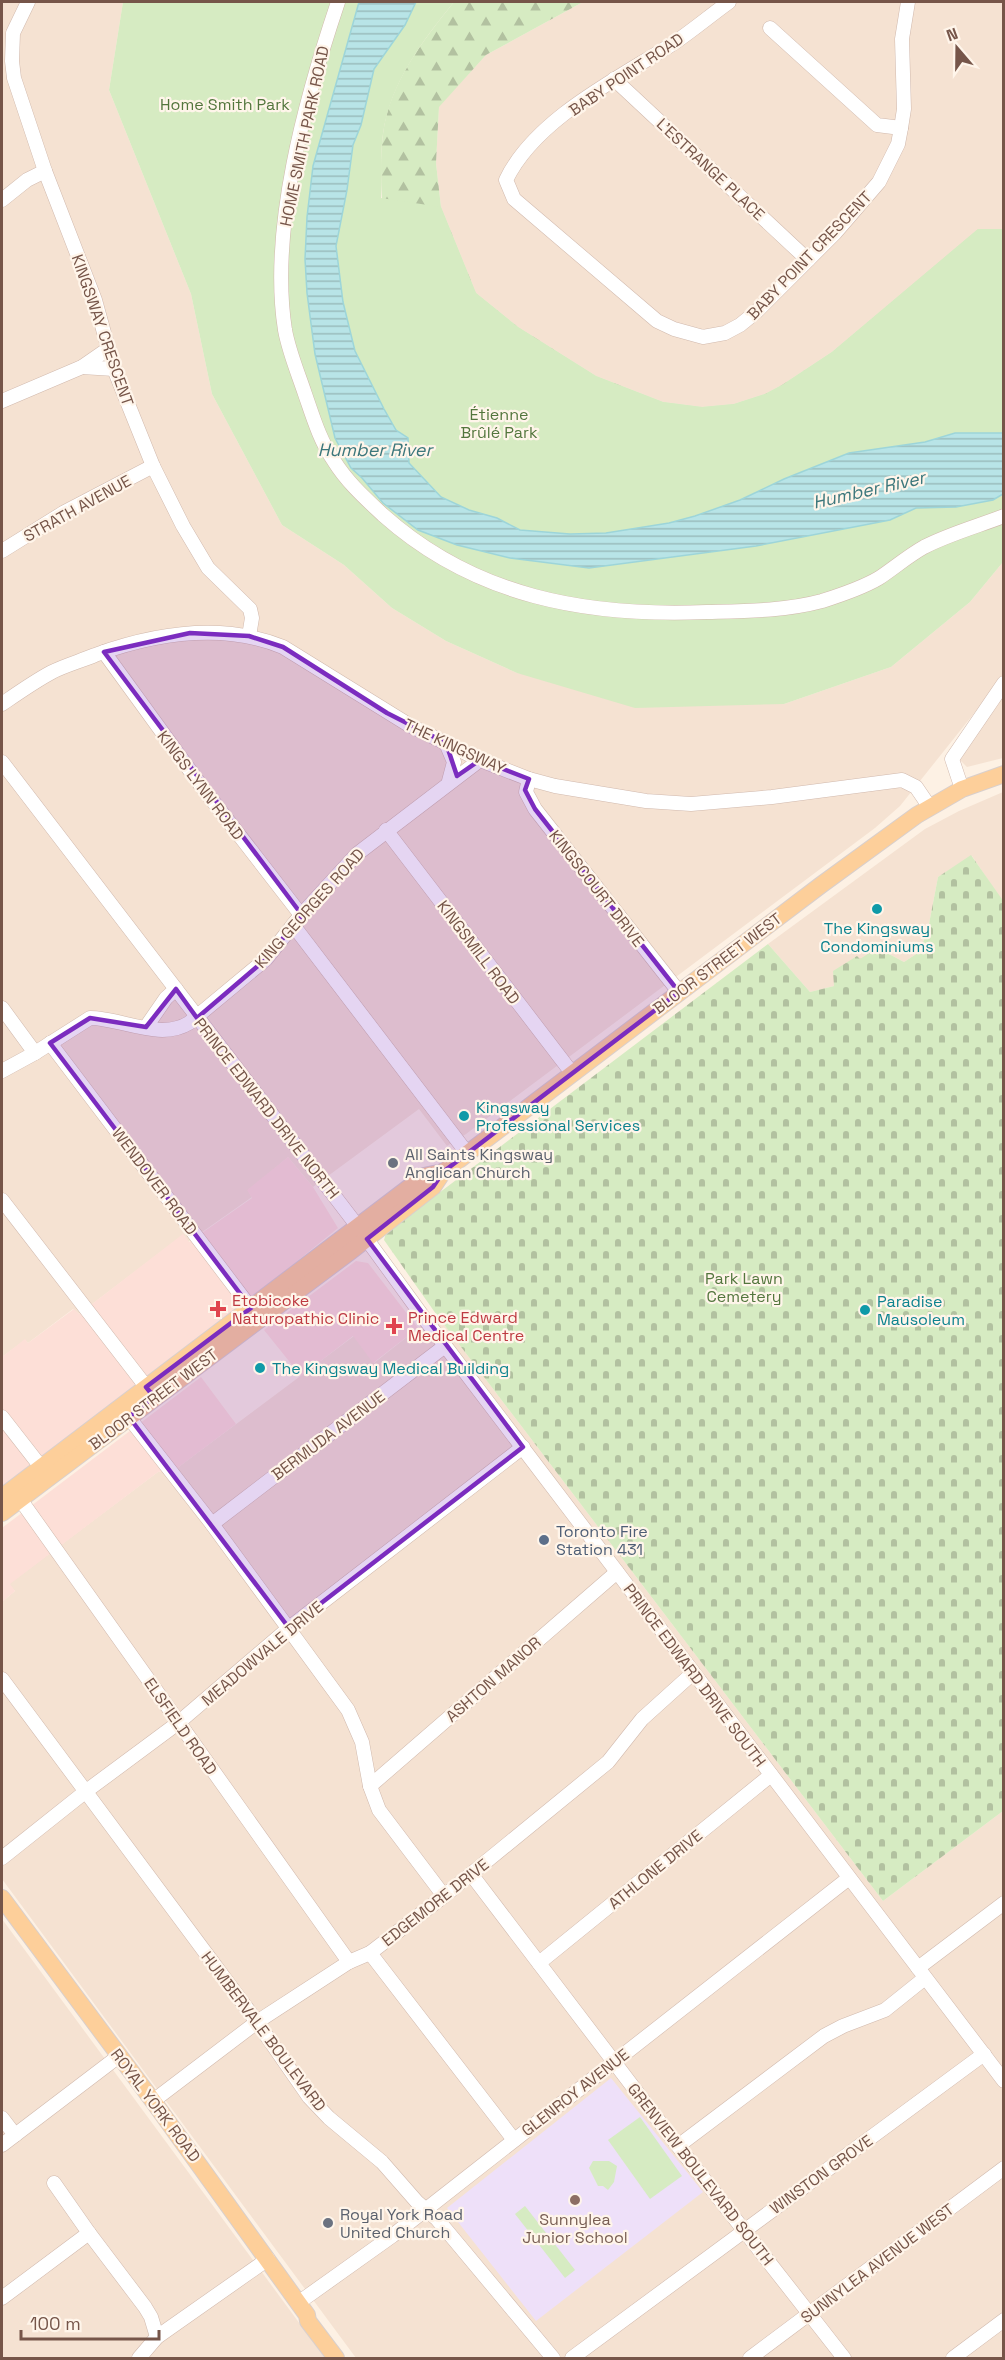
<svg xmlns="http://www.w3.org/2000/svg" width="1005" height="2360" font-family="'Space Grotesk',sans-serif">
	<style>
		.residential { fill: #f5e2d2 }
		.commercial { fill: #fddfd7 }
		.education { fill: #eee0f9 }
		.forest { fill: url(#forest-firs) }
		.cemetery { fill: url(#cemetery-stones) }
		.park { fill: #d6ebc2 }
		.water { fill: url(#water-rules); stroke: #9dd5d9; stroke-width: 1.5 }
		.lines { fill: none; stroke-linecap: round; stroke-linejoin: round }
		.minor-casing { stroke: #d1b9ad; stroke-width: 15 }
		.major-casing { stroke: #d9cfcc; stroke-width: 18 }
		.minor { stroke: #fff; stroke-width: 14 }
		.major { stroke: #fdcf9a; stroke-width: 16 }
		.marked { fill: #7b2cbf; fill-opacity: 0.2; stroke: #7b2cbf; stroke-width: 4.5; stroke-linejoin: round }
		.culture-dot { fill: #0f9aa8; stroke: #fff5ea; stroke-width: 2 }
		.worship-dot { fill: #6b7280; stroke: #fff5ea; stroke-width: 2 }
		.health-dot { fill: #e0444e; stroke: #fff5ea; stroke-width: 2 }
		.service-dot { fill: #5c6f8a; stroke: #fff5ea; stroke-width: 2 }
		.education-dot { fill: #8d6e63; stroke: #fff5ea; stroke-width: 2 }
		.labels { text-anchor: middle; stroke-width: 4.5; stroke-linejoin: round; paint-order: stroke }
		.street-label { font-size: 16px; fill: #765549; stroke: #fff5ea }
		.park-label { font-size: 16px; fill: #53763d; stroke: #fff5ea }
		.culture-label { font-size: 16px; fill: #0d838f; stroke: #fff5ea; text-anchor: start }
		.worship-label { font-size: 16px; fill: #5b616d; stroke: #fff5ea; text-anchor: start }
		.health-label { font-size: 16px; fill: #be3a42; stroke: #fff5ea; text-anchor: start }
		.service-label { font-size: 16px; fill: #4e5e75; stroke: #fff5ea; text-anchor: start }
		.education-label { font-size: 16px; fill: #785e54; stroke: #fff5ea }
		.water-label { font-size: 18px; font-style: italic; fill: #3c777c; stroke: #fff5ea }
	</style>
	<defs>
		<pattern id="forest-firs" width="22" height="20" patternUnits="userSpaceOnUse" patternTransform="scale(1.5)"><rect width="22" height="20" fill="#d6ebc2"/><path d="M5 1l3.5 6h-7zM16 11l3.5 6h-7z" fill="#b2c1a0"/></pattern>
		<pattern id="cemetery-stones" width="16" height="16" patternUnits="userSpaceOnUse" patternTransform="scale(1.5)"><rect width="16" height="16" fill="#d6ebc2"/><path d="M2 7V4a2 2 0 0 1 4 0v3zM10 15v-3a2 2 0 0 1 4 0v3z" fill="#b2c1a0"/></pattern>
		<pattern id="water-rules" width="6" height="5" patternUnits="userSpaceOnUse" patternTransform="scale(1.5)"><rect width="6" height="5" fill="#b8e4e7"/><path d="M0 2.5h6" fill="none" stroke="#9abcbd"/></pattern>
	</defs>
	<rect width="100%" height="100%" fill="#fdf1e4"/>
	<g class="residential">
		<path d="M 2,2 L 123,2 L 109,90 L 191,294 L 212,394 L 282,525 L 344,565 L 392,608 L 446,641 L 517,673 L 784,704 L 891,667 L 970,602 L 1003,562 L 1003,758 L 967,767 L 960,760 L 971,743 L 991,692 L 900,806 L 875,828 L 466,1134 L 447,1146 L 419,1109 L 313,1187 L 288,1157 L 248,1191 L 252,1197 L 188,1242 L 183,1235 L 79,1314 L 73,1309 L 28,1343 L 25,1340 L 2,1357 Z"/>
		<path d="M 583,2 L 1003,2 L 1003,229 L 978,230 L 832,352 L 782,385 L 765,394 L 734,404 L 702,407 L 663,402 L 596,376 L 518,327 L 476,293 L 441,207 L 436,163 L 439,106 L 486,55 Z"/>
		<path d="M 1003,792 L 1003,902 L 972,856 L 938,877 L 928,929 L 922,945 L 924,949 L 904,962 L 889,954 L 834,986 L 810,992 L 768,944 L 925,829 L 959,811 Z"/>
		<path d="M 436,1314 L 883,1901 L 1003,1811 L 1003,2358 L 356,2358 L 2,1879 L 2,1602 L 15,1591 L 9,1584 L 158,1472 L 176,1469 L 354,1336 L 374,1363 Z"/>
		<path d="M 2,1919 L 325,2358 L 2,2358 Z"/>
	</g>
	<g class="commercial">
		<path d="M 288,1157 L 313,1187 L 338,1228 L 237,1310 L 2,1488 L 2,1357 L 25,1339 L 28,1343 L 74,1309 L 79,1314 L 183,1234 L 189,1242 L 252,1198 L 247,1190 Z"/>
		<path d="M 356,1261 L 368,1263 L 418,1328 L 373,1363 L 353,1336 L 301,1376 L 264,1330 Z"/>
		<path d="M 201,1377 L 236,1424 L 176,1469 L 158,1472 L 10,1584 L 15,1591 L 2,1602 L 2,1528 Z"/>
	</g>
	<path class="education" d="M 611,2078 L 703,2192 L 536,2321 L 447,2208 Z"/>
	<path class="forest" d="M 454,2 L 583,2 L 486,55 L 439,107 L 436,163 L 441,207 L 476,293 L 518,327 L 596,376 L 663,402 L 702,407 L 734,404 L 765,394 L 782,385 L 832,352 L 978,229 L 1003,229 L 1003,318 L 665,456 L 384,232 C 382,200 379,166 383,134 C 389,84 423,40 454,2 Z"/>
	<path class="cemetery" d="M 971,855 L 1004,902 L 1003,1811 L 883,1901 L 436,1314 L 384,1240 L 386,1233 L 768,944 L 810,992 L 834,986 L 833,971 L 857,956 L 860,959 L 874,950 L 889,954 L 904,962 L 924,949 L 922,945 L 928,929 L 938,877 Z"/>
	<g class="park">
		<path d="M 123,2 L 359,2 L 313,166 L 307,217 L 305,259 L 315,354 L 325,395 L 351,468 L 362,478 L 383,503 L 490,553 L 510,558 L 589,568 L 756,546 L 890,520 L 916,508 L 956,507 L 993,500 L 1003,494 L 1003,562 L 970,602 L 891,667 L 784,704 L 635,708 L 517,673 L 446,641 L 392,608 L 344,565 L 282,525 L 212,394 L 191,294 L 109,90 Z"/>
		<path d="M 416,2 L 454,2 C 423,40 390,83 383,134 C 380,154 382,177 381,198 L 441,207 L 476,293 L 518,327 L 596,376 L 663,402 L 702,407 L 734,404 L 765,394 L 782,385 L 832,352 L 978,229 L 1003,229 L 1003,433 L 955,433 L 925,442 L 849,453 L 784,479 L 740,500 L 695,516 L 669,523 L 606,533 L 570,534 L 520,530 L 497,518 L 469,510 L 441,497 L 409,463 L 408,438 L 396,430 L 384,409 L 355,351 L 343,302 L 336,246 L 347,190 L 353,145 L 361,125 L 374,69 L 405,25 Z"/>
		<path d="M 640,2117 L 682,2176 L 650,2199 L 608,2140 Z"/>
		<path d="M 593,2161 L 609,2161 L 617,2166 L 614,2182 L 608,2190 L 603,2186 L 598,2186 L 589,2168 Z"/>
		<path d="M 525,2206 L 575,2270 L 565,2278 L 515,2214 Z"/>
	</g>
	<path class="water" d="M 359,2 L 416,2 L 405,25 L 374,69 L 361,125 L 353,145 L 347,190 L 336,246 L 343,302 L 355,351 L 384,409 L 396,430 L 408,438 L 409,463 L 441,497 L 469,510 L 497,518 L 520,530 L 570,534 L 606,533 L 669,523 L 695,516 L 740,500 L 784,479 L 849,453 L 925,442 L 955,433 L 1003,433 L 1003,494 L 993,500 L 956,507 L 916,508 L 890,520 L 756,546 L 589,568 L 510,558 L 457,545 L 418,530 L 383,503 L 362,478 L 351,468 L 335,438 L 315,354 L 307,293 L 305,259 L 307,217 L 313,166 Z"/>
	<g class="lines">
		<g class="minor-casing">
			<g id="minor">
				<path d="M 28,2 L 13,33 L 12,61 L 14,78 L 45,171 L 95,300 L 114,369 L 153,466 L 183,526 L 208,568 L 250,609 L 252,618 L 249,636"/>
				<path d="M 338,2 C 306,97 269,229 285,330 C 289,352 298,373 305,394 C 313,417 320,441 334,461 C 347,482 365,498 383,515 C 475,597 587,617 707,612 C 745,611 785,611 822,601 C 841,595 862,588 879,578 C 894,568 908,556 924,547 C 949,534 978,526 1004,516"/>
				<path d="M 729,2 C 711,15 693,30 674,43 C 619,78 535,119 506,180 L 514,199 L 657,321 L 674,329 L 703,337 L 725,333 L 740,325 L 756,312 L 835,233 L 879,182 L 898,144 L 901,128 L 904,109 L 902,39 L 908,2"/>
				<path d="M 770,28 L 877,125 L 901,128"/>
				<path d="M 614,79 L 808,260"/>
				<path d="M 2,200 L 27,180 L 45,171"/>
				<path d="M 82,367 L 114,369"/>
				<path d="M 2,401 L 82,367 L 108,349"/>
				<path d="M 2,551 L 63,513 L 153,466"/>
				<path d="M 104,652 L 202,787 L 301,915"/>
				<path d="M 2,704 C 18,693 35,681 52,672 C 66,665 81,661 95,655 C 156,633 222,622 283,647 L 409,725 L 480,760 L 529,779 L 555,786 L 646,801 L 691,804 L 772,797 L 902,780 L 916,787 L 929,806"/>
				<path d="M 446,743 L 454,762 L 449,781"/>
				<path d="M 2,762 L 352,1219 L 424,1318 L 1004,2081"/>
				<path d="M 529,779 L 526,792 L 535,809 L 679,992"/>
				<path d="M 962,789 L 952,759 L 1004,683"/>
				<path d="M 386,830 L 572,1073"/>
				<path d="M 293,925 L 467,1153"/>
				<path d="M 2,1008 L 35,1053"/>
				<path d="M 146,1027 L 166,998 L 176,989"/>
				<path d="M 50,1043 L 256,1315"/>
				<path d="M 2,1071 L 35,1053 L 90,1018 C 121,1018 160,1041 189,1023 L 266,959 L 301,915 L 357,854 L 480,760"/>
				<path d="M 2,1200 L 151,1393"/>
				<path d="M 123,1410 L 212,1524 L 348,1710 L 362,1742 L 370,1786 L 379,1810 L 444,1896"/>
				<path d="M 2,1417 L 48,1476"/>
				<path d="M 15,1492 L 349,1962"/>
				<path d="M 212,1524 L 445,1346"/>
				<path d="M 2,1679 L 257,2022 L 309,2097 L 329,2118 L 382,2162 L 417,2202 L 437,2219 L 553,2358"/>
				<path d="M 370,1786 L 617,1572"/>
				<path d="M 2,1858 L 85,1792 L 178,1723 L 289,1628 L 523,1447"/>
				<path d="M 471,1874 L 678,2146 L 844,2358"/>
				<path d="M 370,1953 L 514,2140"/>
				<path d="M 539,1963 L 771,1775"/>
				<path d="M 918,1968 L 1004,1903"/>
				<path d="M 153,2101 L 257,2022 L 349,1962 L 370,1953 L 444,1896 L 608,1762 L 642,1719 L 693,1673"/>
				<path d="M 2,2118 L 15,2135"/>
				<path d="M 2,2145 L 119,2056"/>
				<path d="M 678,2146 L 824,2036 L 843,2026 L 885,2010 L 925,1978"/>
				<path d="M 54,2183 L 89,2233 L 145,2307 L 151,2317 L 157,2337"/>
				<path d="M 2,2298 L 89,2233"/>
				<path d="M 298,2303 L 392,2236 L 849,1878"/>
				<path d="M 139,2358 L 157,2337 L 268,2259"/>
				<path d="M 572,2358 L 984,2054"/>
				<path d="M 750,2358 L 1004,2168"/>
				<path d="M 953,2358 L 1004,2320"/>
			</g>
		</g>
		<g class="major-casing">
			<g id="major">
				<path d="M 2,1497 L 424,1176 L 443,1172"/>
				<path d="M 2,1513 L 351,1251 L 433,1187 L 443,1172 L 821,885 L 917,815 L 962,789 L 1004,774"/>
				<path d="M 2,1898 L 153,2101 L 307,2315 L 308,2321 L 336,2358"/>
			</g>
		</g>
		<use href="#minor" class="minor"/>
		<use href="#major" class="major"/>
	</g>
	<path class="marked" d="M 190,633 L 249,636 L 283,647 L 387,713 L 446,743 L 457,776 L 480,760 L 529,779 L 525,790 L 535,809 L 679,992 L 443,1172 L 433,1187 L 367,1239 L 523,1447 L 289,1628 L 129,1417 L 154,1397 L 146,1387 L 251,1308 L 50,1043 L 90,1018 L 146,1027 L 176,989 L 197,1018 L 266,959 L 302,915 L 104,652 Z"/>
	<g class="culture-dot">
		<circle cx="877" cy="909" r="6"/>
		<circle cx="464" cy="1116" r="6"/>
		<circle cx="865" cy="1310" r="6"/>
		<circle cx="260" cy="1368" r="6"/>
	</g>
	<g class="worship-dot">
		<circle cx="393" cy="1163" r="6"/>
		<circle cx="328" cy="2223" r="6"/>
	</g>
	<g class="health-dot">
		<path d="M215 1300h6v6h6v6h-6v6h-6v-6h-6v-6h6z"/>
		<path d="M391 1317h6v6h6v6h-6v6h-6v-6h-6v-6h6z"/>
	</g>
	<circle class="service-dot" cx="544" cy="1540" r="6"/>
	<circle class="education-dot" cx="575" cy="2200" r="6"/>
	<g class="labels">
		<g class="street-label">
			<text transform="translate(626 74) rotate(-34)" y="6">BABY POINT ROAD</text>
			<text transform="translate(304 136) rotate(-78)" y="6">HOME SMITH PARK ROAD</text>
			<text transform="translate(711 169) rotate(43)" y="6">L'ESTRANGE PLACE</text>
			<text transform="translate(809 255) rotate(-46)" y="6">BABY POINT CRESCENT</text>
			<text transform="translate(103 330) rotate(71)" y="6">KINGSWAY CRESCENT</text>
			<text transform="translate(77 508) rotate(-29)" y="6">STRATH AVENUE</text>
			<text transform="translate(455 746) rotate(25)" y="6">THE KINGSWAY</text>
			<text transform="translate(201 785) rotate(53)" y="6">KINGS LYNN ROAD</text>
			<text transform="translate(597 888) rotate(52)" y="6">KINGSCOURT DRIVE</text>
			<text transform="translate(309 908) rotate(-48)" y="6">KING GEORGES ROAD</text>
			<text transform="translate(479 952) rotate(53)" y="6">KINGSMILL ROAD</text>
			<text transform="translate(717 963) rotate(-37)" y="6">BLOOR STREET WEST</text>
			<text transform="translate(267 1108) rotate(52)" y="6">PRINCE EDWARD DRIVE NORTH</text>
			<text transform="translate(155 1181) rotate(53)" y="6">WENDOVER ROAD</text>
			<text transform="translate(153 1399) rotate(-37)" y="6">BLOOR STREET WEST</text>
			<text transform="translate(328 1435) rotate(-37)" y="6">BERMUDA AVENUE</text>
			<text transform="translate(262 1653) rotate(-40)" y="6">MEADOWVALE DRIVE</text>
			<text transform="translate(695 1675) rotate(53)" y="6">PRINCE EDWARD DRIVE SOUTH</text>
			<text transform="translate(493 1679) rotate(-41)" y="6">ASHTON MANOR</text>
			<text transform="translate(181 1726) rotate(55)" y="6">ELSFIELD ROAD</text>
			<text transform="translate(655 1869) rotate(-39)" y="6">ATHLONE DRIVE</text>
			<text transform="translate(435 1902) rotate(-38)" y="6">EDGEMORE DRIVE</text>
			<text transform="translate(264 2031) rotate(53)" y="6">HUMBERVALE BOULEVARD</text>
			<text transform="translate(575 2092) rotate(-38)" y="6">GLENROY AVENUE</text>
			<text transform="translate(156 2105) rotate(53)" y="6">ROYAL YORK ROAD</text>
			<text transform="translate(701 2174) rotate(52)" y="6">GRENVIEW BOULEVARD SOUTH</text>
			<text transform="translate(821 2174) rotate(-36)" y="6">WINSTON GROVE</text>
			<text transform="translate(877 2263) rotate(-37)" y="6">SUNNYLEA AVENUE WEST</text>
		</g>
		<g class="park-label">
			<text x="225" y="110">Home Smith Park</text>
			<text x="499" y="420">Étienne<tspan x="499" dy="18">Brûlé Park</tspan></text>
			<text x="744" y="1284">Park Lawn<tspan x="744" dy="18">Cemetery</tspan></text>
		</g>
		<g class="culture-label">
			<text x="877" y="934" text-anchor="middle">The Kingsway<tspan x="877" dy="18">Condominiums</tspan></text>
			<text x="476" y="1113">Kingsway<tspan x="476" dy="18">Professional Services</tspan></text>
			<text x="877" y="1307">Paradise<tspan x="877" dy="18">Mausoleum</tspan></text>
			<text x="272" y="1374">The Kingsway Medical Building</text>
		</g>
		<g class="worship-label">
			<text x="405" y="1160">All Saints Kingsway<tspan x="405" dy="18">Anglican Church</tspan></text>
			<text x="340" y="2220">Royal York Road<tspan x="340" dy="18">United Church</tspan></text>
		</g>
		<g class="health-label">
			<text x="232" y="1306">Etobicoke<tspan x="232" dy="18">Naturopathic Clinic</tspan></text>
			<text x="408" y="1323">Prince Edward<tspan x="408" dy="18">Medical Centre</tspan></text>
		</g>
		<g class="service-label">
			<text x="556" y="1537">Toronto Fire<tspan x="556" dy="18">Station 431</tspan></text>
		</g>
		<g class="education-label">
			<text x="575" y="2225">Sunnylea<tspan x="575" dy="18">Junior School</tspan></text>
		</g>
		<g class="water-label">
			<text x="375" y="456">Humber River</text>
			<text transform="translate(869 490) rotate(-13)" y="6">Humber River</text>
		</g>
	</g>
	<rect width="1005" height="2360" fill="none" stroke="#765549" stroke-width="6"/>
	<g transform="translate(957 48) rotate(340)" stroke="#fff5ea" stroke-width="4.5" paint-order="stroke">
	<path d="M0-4.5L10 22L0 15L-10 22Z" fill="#765549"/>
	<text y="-9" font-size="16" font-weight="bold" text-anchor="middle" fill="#765549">N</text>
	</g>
	<path d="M21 2330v9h138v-9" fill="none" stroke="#765549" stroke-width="3"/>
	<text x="30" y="2330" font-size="18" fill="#765549" stroke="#fff5ea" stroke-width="4.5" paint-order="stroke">100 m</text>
</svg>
